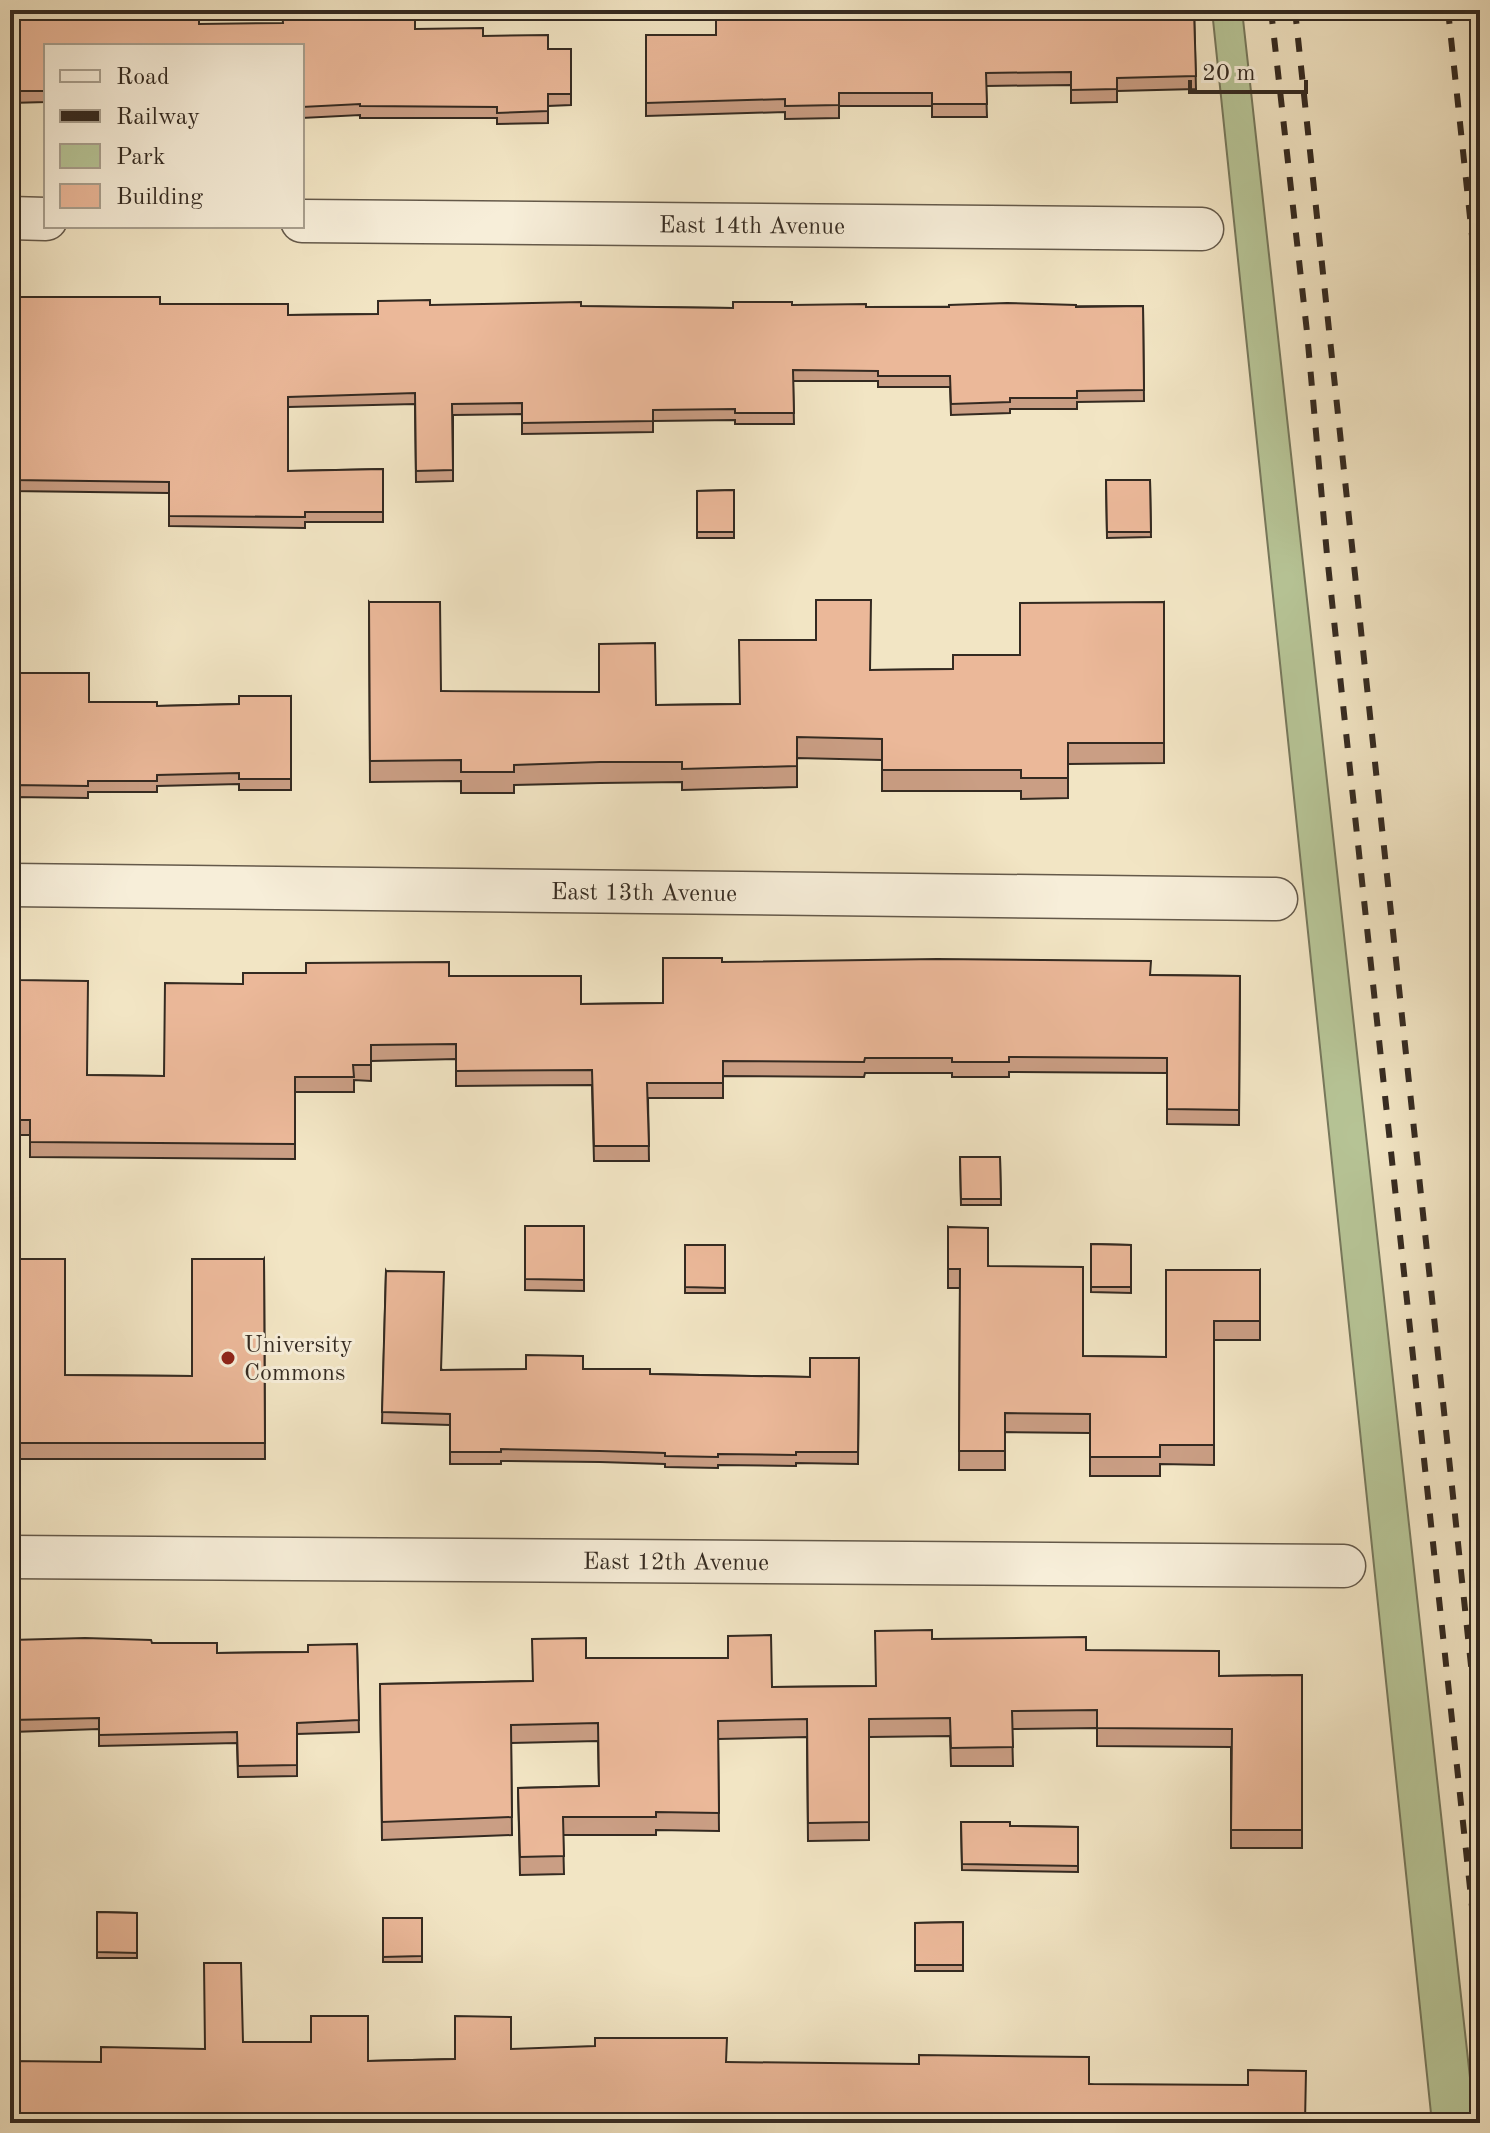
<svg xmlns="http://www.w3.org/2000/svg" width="1490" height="2133" font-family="'Old Standard TT',serif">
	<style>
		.green { fill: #b7c597; stroke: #76785c; stroke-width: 2 }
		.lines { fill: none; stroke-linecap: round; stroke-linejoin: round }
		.minor-casing { stroke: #64594a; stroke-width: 45 }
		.minor { stroke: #f7eed9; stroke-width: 42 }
		.rail { stroke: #342a21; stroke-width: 6; stroke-dasharray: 14 14; stroke-linecap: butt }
		.wall { fill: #ca9e84; stroke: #342a21; stroke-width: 2 }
		.building { fill: #ebb899; stroke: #342a21; stroke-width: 2 }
		.poi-dot { fill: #8f2418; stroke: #f7eed9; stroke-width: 3 }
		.labels { text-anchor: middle; stroke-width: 6; stroke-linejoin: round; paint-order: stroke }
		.street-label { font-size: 24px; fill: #342a21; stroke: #f7eed9 }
		.poi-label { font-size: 24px; fill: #342a21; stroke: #f7eed9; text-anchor: start }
	</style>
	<rect width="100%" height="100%" fill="#f2e5c4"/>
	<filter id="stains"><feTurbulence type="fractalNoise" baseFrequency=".0025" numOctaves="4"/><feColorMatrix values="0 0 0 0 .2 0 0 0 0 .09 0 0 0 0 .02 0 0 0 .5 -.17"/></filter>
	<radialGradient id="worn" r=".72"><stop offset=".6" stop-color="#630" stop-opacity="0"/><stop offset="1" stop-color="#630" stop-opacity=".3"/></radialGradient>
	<path class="green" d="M 1212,10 L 1242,10 L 1475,2123 L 1432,2123 Z"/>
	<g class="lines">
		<g class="minor-casing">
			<g id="minor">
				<path d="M 10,218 L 46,219"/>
				<path id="s1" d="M 302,221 L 1202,229"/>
				<path id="s2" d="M 10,885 L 1276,899"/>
				<path id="s3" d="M 10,1557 L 1344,1566"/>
			</g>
		</g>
		<use href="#minor" class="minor"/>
		<g class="rail">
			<path d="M 1271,10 L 1307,332 L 1327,555 L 1480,1981"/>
			<path d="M 1295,10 L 1480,1750"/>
			<path d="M 1448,10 L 1480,311"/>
			<path d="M 1474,10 L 1480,65"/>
		</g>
	</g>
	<g class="wall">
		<path d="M 10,10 L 199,24 L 415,29 L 483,36 L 548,49 L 571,49 L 571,105 L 548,106 L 548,123 L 497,124 L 497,118 L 360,118 L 360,115 L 302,118 L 302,46 L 46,46 L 46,102 L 10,103 Z"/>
		<path d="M 1194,10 L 1196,89 L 1117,91 L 1117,102 L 1071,103 L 1071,85 L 986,86 L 987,117 L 932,117 L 932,106 L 839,106 L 839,118 L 785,119 L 785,112 L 646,116 L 646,35 L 716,35 Z"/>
		<path d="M 10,297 L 160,304 L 288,315 L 378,314 L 430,305 L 733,308 L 792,305 L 866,307 L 1143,306 L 1144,401 L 1077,402 L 1077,409 L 1010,409 L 1010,413 L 951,415 L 950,387 L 878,387 L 878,381 L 793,381 L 794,424 L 735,424 L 735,420 L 653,421 L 653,432 L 522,434 L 522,414 L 453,415 L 453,481 L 416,482 L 415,404 L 288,407 L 288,471 L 383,469 L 383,522 L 305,522 L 305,528 L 169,526 L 169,493 L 10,491 Z"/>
		<path d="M 1106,480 L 1150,480 L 1151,537 L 1107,538 Z"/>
		<path d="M 734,490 L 734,538 L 697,538 L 697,491 Z"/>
		<path d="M 369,602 L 441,691 L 656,705 L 739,704 L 871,670 L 953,669 L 1020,655 L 1164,602 L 1164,763 L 1068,764 L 1068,798 L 1021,799 L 1021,791 L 882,791 L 882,760 L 797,758 L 797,787 L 682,790 L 682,782 L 600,783 L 514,785 L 514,793 L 461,793 L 461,781 L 370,782 Z"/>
		<path d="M 10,625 L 14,673 L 89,702 L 157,706 L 239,704 L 291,696 L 291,790 L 239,790 L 239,784 L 157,786 L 157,792 L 88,792 L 88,798 L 13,797 L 13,802 L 10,802 Z"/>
		<path d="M 10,954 L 17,980 L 87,1075 L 164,1076 L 243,984 L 449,976 L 581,1004 L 663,1003 L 722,962 L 1150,975 L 1240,976 L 1239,1125 L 1167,1124 L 1167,1073 L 1009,1072 L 1009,1077 L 952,1077 L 952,1073 L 865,1073 L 864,1077 L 723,1076 L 723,1098 L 648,1098 L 649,1161 L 594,1161 L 592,1085 L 456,1086 L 456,1059 L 371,1061 L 371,1081 L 354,1080 L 354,1092 L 295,1092 L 295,1159 L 30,1157 L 30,1135 L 10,1135 Z"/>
		<path d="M 960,1157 L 1000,1157 L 1001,1205 L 961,1205 Z"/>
		<path d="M 525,1226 L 584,1226 L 584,1291 L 525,1290 Z"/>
		<path d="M 948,1227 L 1083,1356 L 1166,1357 L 1260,1270 L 1260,1340 L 1214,1340 L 1214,1465 L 1160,1464 L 1160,1476 L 1090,1476 L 1090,1433 L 1005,1432 L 1005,1470 L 959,1470 L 960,1288 L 948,1288 Z"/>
		<path d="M 1091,1244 L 1131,1245 L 1131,1293 L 1091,1292 Z"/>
		<rect x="685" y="1245" width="40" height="48"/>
		<path d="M 10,1259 L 65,1375 L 192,1376 L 264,1259 L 265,1459 L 10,1459 Z"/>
		<path d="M 386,1271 L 442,1370 L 583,1369 L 650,1374 L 810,1377 L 859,1358 L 858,1464 L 796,1463 L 796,1466 L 718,1465 L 718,1468 L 665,1467 L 665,1464 L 600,1462 L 501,1461 L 501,1464 L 450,1464 L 450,1425 L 382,1423 Z"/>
		<path d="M 10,1636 L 11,1640 L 152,1643 L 217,1653 L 308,1652 L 357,1644 L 359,1732 L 297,1734 L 297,1776 L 238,1777 L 237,1743 L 99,1746 L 99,1729 L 12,1732 L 12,1749 L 10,1749 Z"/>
		<path d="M 932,1639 L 1086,1650 L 1219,1676 L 1302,1675 L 1302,1848 L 1231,1848 L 1231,1747 L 1097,1746 L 1097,1728 L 1012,1729 L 1013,1766 L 951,1766 L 950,1736 L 869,1737 L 869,1840 L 808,1841 L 807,1737 L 718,1739 L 719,1831 L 656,1830 L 656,1835 L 563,1835 L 564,1874 L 520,1875 L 518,1788 L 599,1786 L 598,1741 L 511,1743 L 512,1835 L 382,1840 L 380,1684 L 533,1681 L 586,1658 L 772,1687 L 876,1686 Z"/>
		<path d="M 961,1822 L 1010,1826 L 1078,1827 L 1078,1872 L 962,1870 Z"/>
		<path d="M 97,1912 L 137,1913 L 137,1958 L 97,1958 Z"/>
		<rect x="383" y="1918" width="39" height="44"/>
		<path d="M 963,1922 L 963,1971 L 915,1971 L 915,1923 Z"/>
		<path d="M 243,2042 L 368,2061 L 455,2059 L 511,2049 L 1089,2084 L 1305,2123 L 10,2123 L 101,2062 L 205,2049 Z"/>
	</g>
	<g class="building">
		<path d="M 10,10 L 57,10 L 57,14 L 142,12 L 142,10 L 199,10 L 199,24 L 283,23 L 282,10 L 415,10 L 415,29 L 483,28 L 483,36 L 548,35 L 548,49 L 571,49 L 571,94 L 548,94 L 548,111 L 497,113 L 497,107 L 360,106 L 360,104 L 302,107 L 302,46 L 46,46 L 46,91 L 10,91 Z"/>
		<path d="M 716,10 L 1194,10 L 1196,76 L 1117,78 L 1117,89 L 1071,90 L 1071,72 L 986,73 L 987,104 L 932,104 L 932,93 L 839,93 L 839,105 L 785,106 L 785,99 L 646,103 L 646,35 L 716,35 Z"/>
		<path d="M 10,297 L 160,297 L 160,304 L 288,304 L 288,315 L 378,314 L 378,301 L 430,300 L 430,305 L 581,302 L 581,306 L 733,308 L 733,302 L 792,302 L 792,305 L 866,304 L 866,307 L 949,307 L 949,305 L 1007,303 L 1076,305 L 1076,307 L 1143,306 L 1144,390 L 1077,391 L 1077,398 L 1010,398 L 1010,402 L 951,404 L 950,376 L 878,376 L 878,371 L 793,370 L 794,413 L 735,413 L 735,409 L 653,410 L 653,421 L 522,423 L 522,403 L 452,404 L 453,470 L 416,471 L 415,393 L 288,397 L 288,471 L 383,469 L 383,512 L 305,512 L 305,517 L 169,516 L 169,482 L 10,480 Z"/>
		<path d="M 1106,480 L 1150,480 L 1151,532 L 1107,532 Z"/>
		<path d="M 734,490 L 734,532 L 697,532 L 697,491 Z"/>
		<path d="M 816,600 L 871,600 L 870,670 L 953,669 L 953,655 L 1020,655 L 1020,603 L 1164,602 L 1164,743 L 1068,743 L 1068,778 L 1021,778 L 1021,770 L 882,770 L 882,739 L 797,737 L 797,766 L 682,769 L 682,762 L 600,762 L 514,765 L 514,772 L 461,772 L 461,760 L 370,761 L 369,602 L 440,602 L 441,691 L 599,692 L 599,644 L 655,643 L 656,705 L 740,704 L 739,640 L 816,640 Z"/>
		<path d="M 10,625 L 14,625 L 14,673 L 89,673 L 89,702 L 157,702 L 157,706 L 239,704 L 239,696 L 291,696 L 291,779 L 239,779 L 239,773 L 157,775 L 157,781 L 88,781 L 88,786 L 13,785 L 13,791 L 10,791 Z"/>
		<path d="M 10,954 L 17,954 L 17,980 L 88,981 L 87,1075 L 164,1076 L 165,983 L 243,984 L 243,973 L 306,973 L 306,963 L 449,962 L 449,976 L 581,976 L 581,1004 L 663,1003 L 663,958 L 722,958 L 722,962 L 937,959 L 1151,961 L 1150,975 L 1240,976 L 1239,1110 L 1167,1109 L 1167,1058 L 1009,1057 L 1009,1062 L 952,1062 L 952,1058 L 865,1058 L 864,1062 L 723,1061 L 723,1083 L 647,1083 L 649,1146 L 594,1146 L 592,1070 L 456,1071 L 456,1044 L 371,1045 L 371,1065 L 353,1065 L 354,1077 L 295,1077 L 295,1144 L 30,1142 L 30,1120 L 10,1120 Z"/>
		<path d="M 960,1157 L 1000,1157 L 1001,1199 L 961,1199 Z"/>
		<path d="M 525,1226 L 584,1226 L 584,1280 L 525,1279 Z"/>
		<path d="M 948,1227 L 988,1228 L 988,1266 L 1083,1267 L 1083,1356 L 1166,1357 L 1166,1270 L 1260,1270 L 1260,1321 L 1214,1321 L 1214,1445 L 1160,1445 L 1160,1457 L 1090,1457 L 1090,1414 L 1005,1413 L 1005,1451 L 959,1451 L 960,1269 L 948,1269 Z"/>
		<path d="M 1091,1244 L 1131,1245 L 1131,1287 L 1091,1287 Z"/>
		<path d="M 685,1245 L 725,1245 L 725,1288 L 685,1287 Z"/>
		<path d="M 10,1259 L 65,1259 L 65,1375 L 192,1376 L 192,1259 L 264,1259 L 265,1443 L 10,1443 Z"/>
		<path d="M 386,1271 L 444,1272 L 441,1370 L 526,1369 L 526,1355 L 583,1356 L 583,1369 L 650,1369 L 650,1374 L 810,1377 L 810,1358 L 859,1358 L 858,1452 L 796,1452 L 796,1455 L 718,1454 L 718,1457 L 665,1456 L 665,1453 L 600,1451 L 501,1449 L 501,1452 L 450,1452 L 450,1414 L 382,1412 Z"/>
		<path d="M 932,1630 L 932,1639 L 1086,1637 L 1086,1650 L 1219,1651 L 1219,1676 L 1302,1675 L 1302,1830 L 1231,1830 L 1232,1729 L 1097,1728 L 1097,1710 L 1012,1711 L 1013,1747 L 951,1748 L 950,1718 L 869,1719 L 869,1822 L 808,1823 L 807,1719 L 718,1721 L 719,1813 L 656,1812 L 656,1817 L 563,1817 L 564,1856 L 520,1857 L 518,1788 L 599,1786 L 598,1723 L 511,1725 L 512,1817 L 382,1822 L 380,1684 L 533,1681 L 532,1639 L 586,1638 L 586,1658 L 728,1658 L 728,1636 L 771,1635 L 772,1687 L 876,1686 L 875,1631 Z"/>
		<path d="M 10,1636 L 11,1640 L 85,1638 L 151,1640 L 152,1643 L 217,1643 L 217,1653 L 308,1652 L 308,1645 L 357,1644 L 359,1720 L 297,1723 L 297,1765 L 238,1766 L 237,1732 L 99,1735 L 99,1718 L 12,1720 L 12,1738 L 10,1738 Z"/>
		<path d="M 961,1822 L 1010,1822 L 1010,1826 L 1078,1827 L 1078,1866 L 962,1864 Z"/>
		<path d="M 97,1912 L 137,1913 L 137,1953 L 97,1952 Z"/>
		<path d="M 383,1918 L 422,1918 L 422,1956 L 383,1957 Z"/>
		<path d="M 963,1922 L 963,1965 L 915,1965 L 915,1923 Z"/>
		<path d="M 204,1963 L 241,1963 L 243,2042 L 311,2042 L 311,2016 L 368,2016 L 368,2061 L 455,2059 L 455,2016 L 511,2017 L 511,2049 L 595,2046 L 595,2038 L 727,2038 L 726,2062 L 919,2064 L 919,2055 L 1089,2057 L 1089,2084 L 1248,2085 L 1248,2070 L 1306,2071 L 1305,2123 L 926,2123 L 918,2122 L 918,2119 L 787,2118 L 787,2123 L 311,2123 L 311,2121 L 224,2120 L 224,2123 L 10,2123 L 10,2061 L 101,2062 L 101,2047 L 205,2049 Z"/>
	</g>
	<circle class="poi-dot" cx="228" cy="1358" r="8"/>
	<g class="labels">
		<g class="street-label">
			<text dy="8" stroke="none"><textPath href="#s1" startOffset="450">East 14th Avenue</textPath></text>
			<text dy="8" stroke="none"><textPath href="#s2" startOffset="634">East 13th Avenue</textPath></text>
			<text dy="8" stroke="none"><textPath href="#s3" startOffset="666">East 12th Avenue</textPath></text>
		</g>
		<g class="poi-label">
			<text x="244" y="1352">University<tspan x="244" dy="28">Commons</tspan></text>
		</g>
	</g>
	<rect width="1490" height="2133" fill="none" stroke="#f2e5c4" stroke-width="40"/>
	<rect x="12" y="12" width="1466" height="2109" fill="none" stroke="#342a21" stroke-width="4"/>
	<rect x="20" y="20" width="1450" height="2093" fill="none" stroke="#342a21" stroke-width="2"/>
	<rect x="44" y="44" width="260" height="184" fill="#f7eed9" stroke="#a9a08f" stroke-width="2"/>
	<rect x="60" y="70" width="40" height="12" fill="#f7eed9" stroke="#a9a08f" stroke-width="2"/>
	<text x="116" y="84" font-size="24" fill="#342a21">Road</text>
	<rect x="60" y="110" width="40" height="12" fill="#342a21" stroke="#a9a08f" stroke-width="2"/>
	<text x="116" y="124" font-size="24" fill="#342a21">Railway</text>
	<rect x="60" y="144" width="40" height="24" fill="#b7c597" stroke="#a9a08f" stroke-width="2"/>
	<text x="116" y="164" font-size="24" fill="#342a21">Park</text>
	<rect x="60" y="184" width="40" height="24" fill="#ebb899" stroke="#a9a08f" stroke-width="2"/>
	<text x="116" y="204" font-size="24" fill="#342a21">Building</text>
	<path d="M1190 80v12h116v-12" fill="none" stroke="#342a21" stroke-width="4"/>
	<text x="1202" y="80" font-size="24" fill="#342a21" stroke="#f7eed9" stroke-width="6" paint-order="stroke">20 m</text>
	<rect width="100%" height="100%" filter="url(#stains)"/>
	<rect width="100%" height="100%" fill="url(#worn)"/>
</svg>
